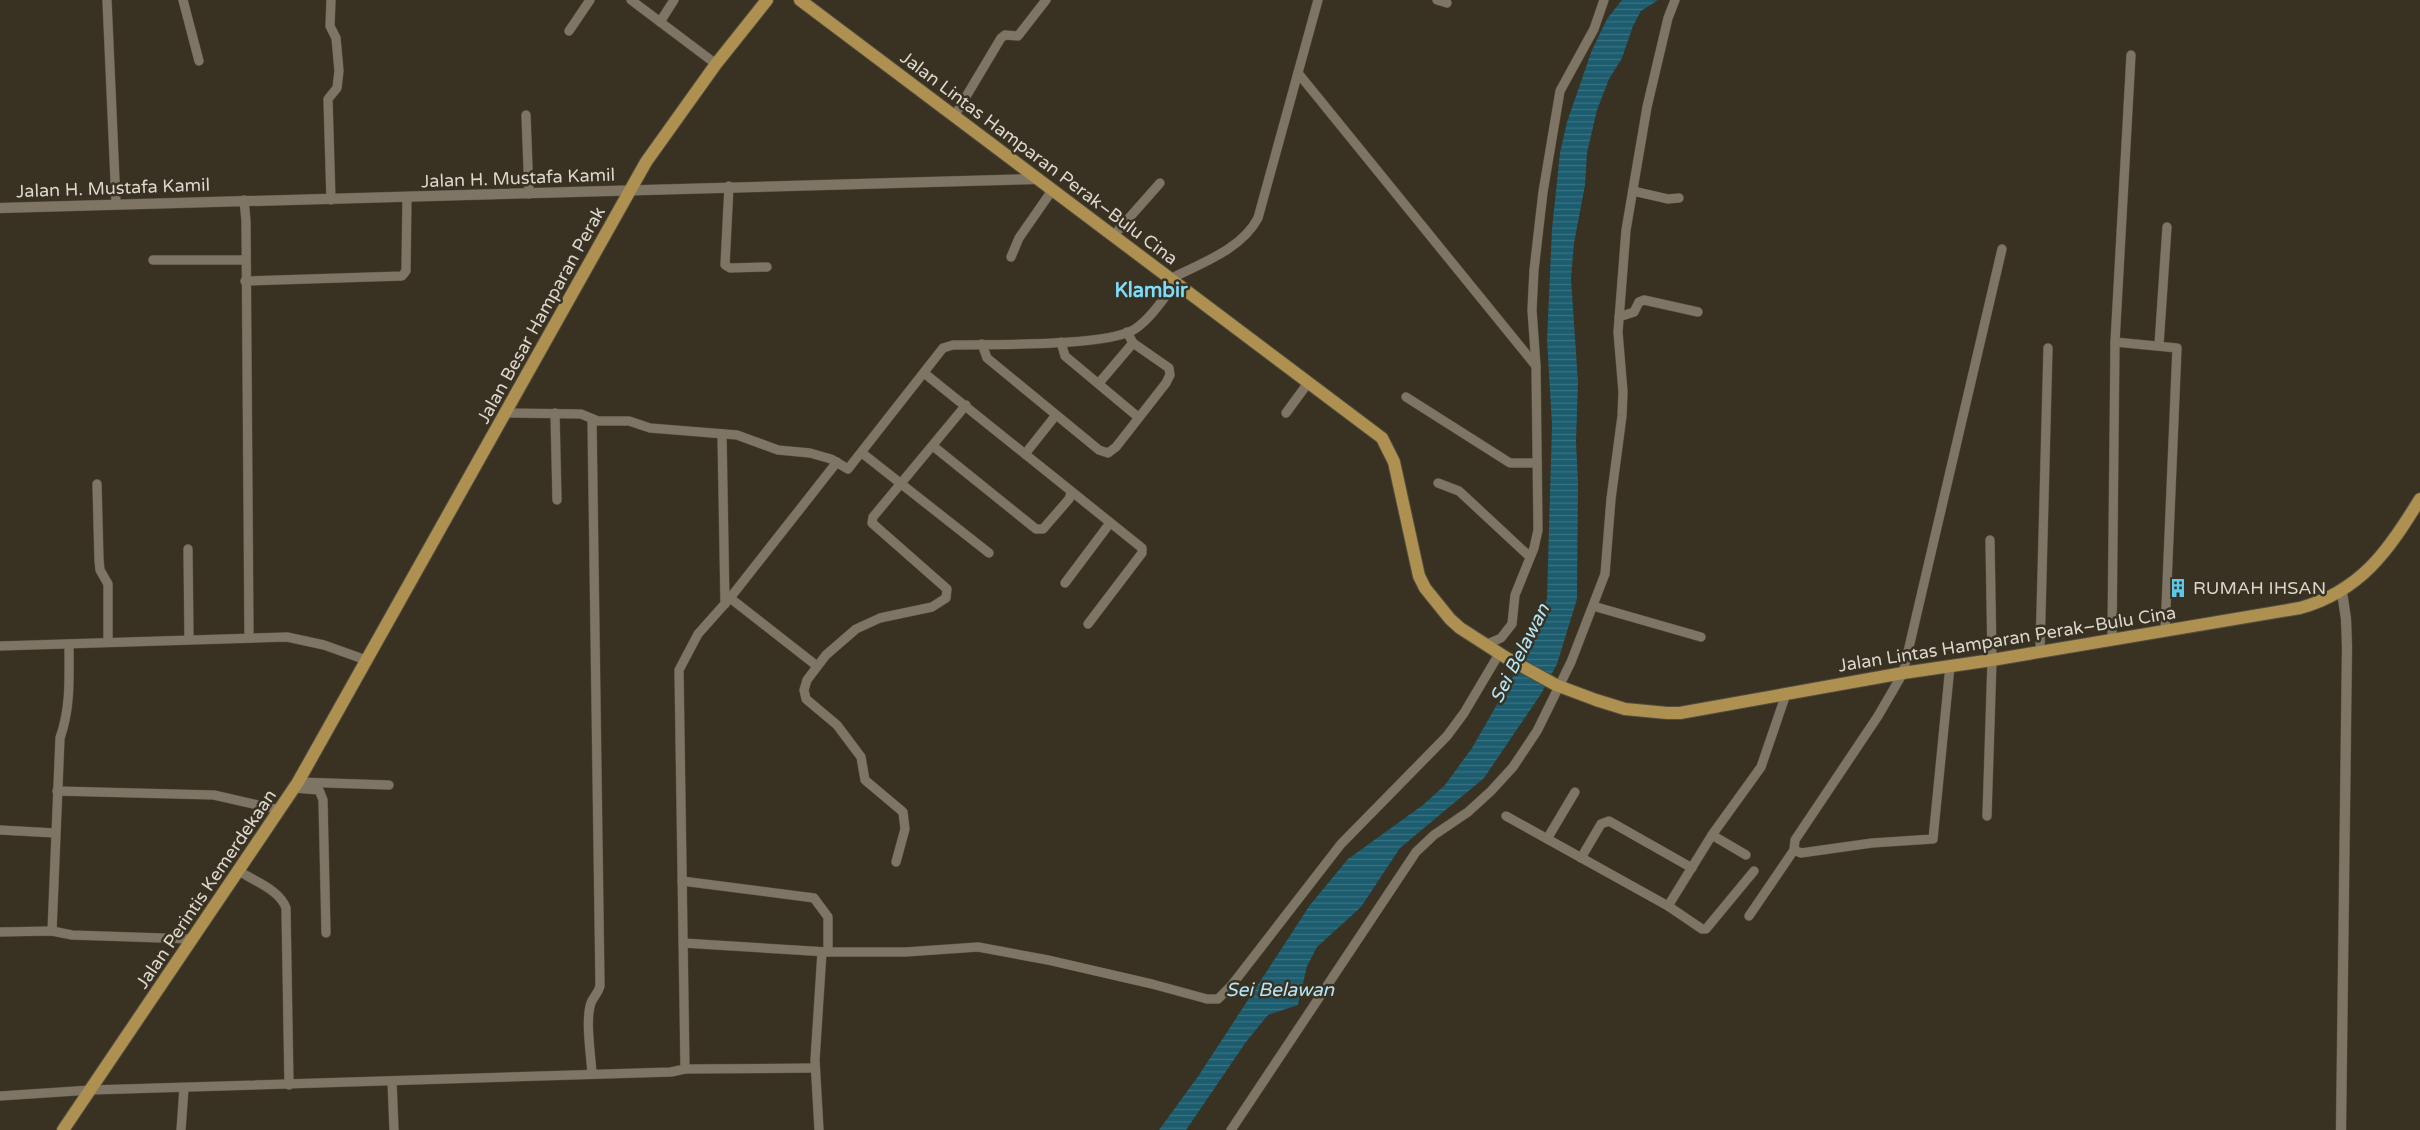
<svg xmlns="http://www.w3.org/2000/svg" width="2420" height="1130" font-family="'Varela Round',sans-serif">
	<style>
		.water { fill: url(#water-rules) }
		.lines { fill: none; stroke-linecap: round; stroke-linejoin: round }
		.minor-casing { stroke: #544e40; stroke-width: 10 }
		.tertiary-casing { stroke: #544e40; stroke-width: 11 }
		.primary-casing { stroke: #544e40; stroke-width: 14 }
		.minor { stroke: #7e7564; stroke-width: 9 }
		.tertiary { stroke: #7e7564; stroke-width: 10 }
		.primary { stroke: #ae9151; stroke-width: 12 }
		.labels { text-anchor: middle; stroke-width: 5; stroke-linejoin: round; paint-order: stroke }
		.street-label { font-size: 18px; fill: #dbd6cc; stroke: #393122 }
		.poi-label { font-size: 18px; fill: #dbd6cc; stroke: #393122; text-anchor: start }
		.water-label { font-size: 19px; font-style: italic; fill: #b2e6f8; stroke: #393122 }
		.quarter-label { font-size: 20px; font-weight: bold; fill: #7dddfb; stroke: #393122 }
	</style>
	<defs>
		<pattern id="water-rules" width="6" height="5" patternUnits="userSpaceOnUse" patternTransform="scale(1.25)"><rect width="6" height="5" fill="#1b5c6e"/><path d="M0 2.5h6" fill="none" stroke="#3c7382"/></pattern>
	</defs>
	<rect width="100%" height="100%" fill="#393122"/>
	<path class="water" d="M 1622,0 L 1658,0 L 1641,11 L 1633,26 L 1622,58 L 1609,79 L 1597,110 L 1587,153 L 1585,185 L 1574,243 L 1571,279 L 1578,382 L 1576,442 L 1578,481 L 1577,599 L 1557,664 L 1541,694 L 1484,778 L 1400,848 L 1361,907 L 1317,947 L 1307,966 L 1298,1005 L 1268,1015 L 1246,1042 L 1186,1130 L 1159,1130 L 1199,1075 L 1310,905 L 1348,859 L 1423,805 L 1445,785 L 1472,748 L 1518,668 L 1532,640 L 1547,598 L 1552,425 L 1547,340 L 1552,229 L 1560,153 L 1567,122 L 1592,50 L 1607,19 Z"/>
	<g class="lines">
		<g class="minor-casing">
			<g id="minor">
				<path d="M 107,0 L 116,203"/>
				<path d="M 183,0 L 199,61"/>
				<path d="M 631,0 L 716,64"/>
				<path d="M 1437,0 L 1447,3"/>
				<path d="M 660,22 L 674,0"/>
				<path d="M 569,31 L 590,0"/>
				<path d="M 1298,73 L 1536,366"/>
				<path d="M 526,115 L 529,194"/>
				<path d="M 955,115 L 1001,38 L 1005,35 L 1018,36 L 1046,0"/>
				<path d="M 729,186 L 725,265 L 730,268 L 767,267"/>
				<path d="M 1633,191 L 1668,199 L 1679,198"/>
				<path d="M 244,200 L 246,221 L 249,637"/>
				<path d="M 331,200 L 328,99 L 337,88 L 339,71 L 336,38 L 330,26 L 331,0"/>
				<path d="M 1114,235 L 1160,183"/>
				<path d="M 1011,257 L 1019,238 L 1053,189"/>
				<path d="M 153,260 L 246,260"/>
				<path d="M 1170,279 C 1201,263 1241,250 1258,218 L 1318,0"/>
				<path d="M 245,281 L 402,276 L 406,271 L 407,197"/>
				<path d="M 1619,317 L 1634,312 L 1639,302 L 1644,300 L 1698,312"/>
				<path d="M 1061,342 L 1065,356 L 1138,417"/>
				<path d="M 2115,342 L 2177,348 L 2165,631"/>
				<path d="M 982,344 L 987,358 L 1099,450 L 1108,453 L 1116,447 L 1166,383 L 1170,375 L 1169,368 L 1133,343 L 1127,332"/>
				<path d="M 2159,345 L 2167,227"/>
				<path d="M 924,373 L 1142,548 L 1142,553 L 1088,624"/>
				<path d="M 1099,383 L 1133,343"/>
				<path d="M 1406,397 L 1510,463 L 1537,463"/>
				<path d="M 505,413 L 581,414 L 598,421 L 629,421 L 650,428 L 737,435 L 778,450 L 810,453 L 831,459 L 848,469 L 943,348 L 953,345 C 991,344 1107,347 1135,329 C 1151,318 1163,299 1175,284"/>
				<path d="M 555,413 L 557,500"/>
				<path d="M 1286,413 L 1308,383"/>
				<path d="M 592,419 L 600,986 C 598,994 593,997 591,1003 C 585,1020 591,1055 592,1074"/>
				<path d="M 722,434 L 725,604"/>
				<path d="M 933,446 L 1036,529 L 1043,529 L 1069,499 L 1071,493"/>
				<path d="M 862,453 L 989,553"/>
				<path d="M 1025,454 L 1056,415"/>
				<path d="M 1438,483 L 1459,491 L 1530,557"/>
				<path d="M 97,484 L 99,560 L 100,570 L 108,584 L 108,642"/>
				<path d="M 188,549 L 189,639"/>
				<path d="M 1065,583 L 1110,523"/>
				<path d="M 730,598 L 817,666"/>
				<path d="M 1593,606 L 1701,637"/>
				<path d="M 2112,639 L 2115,342 L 2131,55"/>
				<path d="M 1485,645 L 1501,638 L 1512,624 L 1515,595 L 1534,548 L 1538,530 L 1536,366 L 1532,310 L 1534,270 L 1543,192 L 1560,91 L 1594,29 L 1604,0"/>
				<path d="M 0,646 L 287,637 L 324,645 L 366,660"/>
				<path d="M 2040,651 L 2048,348"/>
				<path d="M 298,782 L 389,785"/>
				<path d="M 294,788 L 319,790 L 323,800 L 326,933"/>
				<path d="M 57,791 L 214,795 L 280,810"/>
				<path d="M 1506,816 L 1668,906"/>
				<path d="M 1987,816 L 1992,660 L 1990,540"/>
				<path d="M 0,830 L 55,833"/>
				<path d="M 1712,835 L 1746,855"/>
				<path d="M 1547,839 L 1575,792"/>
				<path d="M 1794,850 L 1801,853 L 1872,843 L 1933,839 L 1950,666"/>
				<path d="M 1581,858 L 1601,824 L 1609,821 L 1692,868"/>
				<path d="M 896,862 L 905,829 L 903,812 L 865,780 L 861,757 L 837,725 L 806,699 L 804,690 L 807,680 L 826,655 L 856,629 L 880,618 L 932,607 L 946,598 L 947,589 L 872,523 L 873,517 L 966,405"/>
				<path d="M 239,871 C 254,881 280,890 286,908 L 289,1085"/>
				<path d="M 1754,871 L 1706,929 L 1702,929 L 1668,906 L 1712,835 L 1761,767 L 1786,694"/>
				<path d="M 682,881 L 814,898 L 828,917 L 828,952"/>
				<path d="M 1749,916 L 1794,850 L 1795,840 L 1878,716 L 1903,673 L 2002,249"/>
				<path d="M 52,931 L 60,738 C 71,707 69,677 69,644"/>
				<path d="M 0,932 L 52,931 L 72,935 L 192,939"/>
				<path d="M 683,943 L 828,952 L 906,952 L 978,947 L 1048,960 L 1152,984 L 1207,999 L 1218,999 L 1231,986 L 1341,844 L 1447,736 L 1464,713 L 1499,654"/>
				<path d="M 685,1069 L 679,670 L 698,634 L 730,598 L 837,462"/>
				<path d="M 392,1081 L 394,1130"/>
				<path d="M 0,1096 L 91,1090 L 671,1072 L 685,1069 L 815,1068"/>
				<path d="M 181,1130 L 184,1088"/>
				<path d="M 819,1130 L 815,1060 L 822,952"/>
				<path d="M 1231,1130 L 1416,852 L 1434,835 L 1468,812 L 1491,791 L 1513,767 L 1537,731 L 1571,662 L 1605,574 L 1611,499 L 1622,416 L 1623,392 L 1618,332 L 1626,230 L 1647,107 L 1668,18 L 1675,0"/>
			</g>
		</g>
		<g class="tertiary-casing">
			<g id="tertiary">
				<path d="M 0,208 L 1037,179"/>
				<path d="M 2341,1130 L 2347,647 L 2346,619 L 2342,592"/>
			</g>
		</g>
		<g class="primary-casing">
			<g id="primary">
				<path d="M 800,0 L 1382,438 L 1394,462 L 1419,576 L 1425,588 L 1450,619 L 1460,628 L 1505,657 L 1556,685 L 1596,700 L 1625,709 L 1667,713 L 1680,713 L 1903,673 L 1992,660 L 2300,608 C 2361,591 2389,550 2420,499"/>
				<path d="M 63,1130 L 298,782 L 646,162 L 716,64 L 767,0"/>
			</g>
		</g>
		<use href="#minor" class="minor"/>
		<use href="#tertiary" class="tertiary"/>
		<use href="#primary" class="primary"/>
	</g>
	<defs>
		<g id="building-bare" transform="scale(1.5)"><path d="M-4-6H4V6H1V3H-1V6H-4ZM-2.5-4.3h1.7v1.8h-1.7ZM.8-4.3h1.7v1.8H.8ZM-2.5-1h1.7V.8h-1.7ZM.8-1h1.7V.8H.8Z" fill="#5cc7e8" stroke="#393122" stroke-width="2.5" paint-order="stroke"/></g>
	</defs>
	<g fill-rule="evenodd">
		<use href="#building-bare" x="2178" y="588"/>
	</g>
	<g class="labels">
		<g class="street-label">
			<text transform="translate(1039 158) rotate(37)" y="6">Jalan Lintas Hamparan Perak–Bulu Cina</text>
			<text transform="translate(518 178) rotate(-2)" y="6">Jalan H. Mustafa Kamil</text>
			<text transform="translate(113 188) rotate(-2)" y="6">Jalan H. Mustafa Kamil</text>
			<text transform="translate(541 315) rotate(-61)" y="6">Jalan Besar Hamparan Perak</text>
			<text transform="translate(2007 639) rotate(-9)" y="6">Jalan Lintas Hamparan Perak–Bulu Cina</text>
			<text transform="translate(206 889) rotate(-56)" y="6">Jalan Perintis Kemerdekaan</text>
		</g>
		<g class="poi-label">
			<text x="2193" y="594">RUMAH IHSAN</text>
		</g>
		<g class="water-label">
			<text transform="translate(1519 653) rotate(-63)" y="7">Sei Belawan</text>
			<text x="1280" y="996">Sei Belawan</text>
		</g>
		<g class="quarter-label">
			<text x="1151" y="297">Klambir</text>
		</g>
	</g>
</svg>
